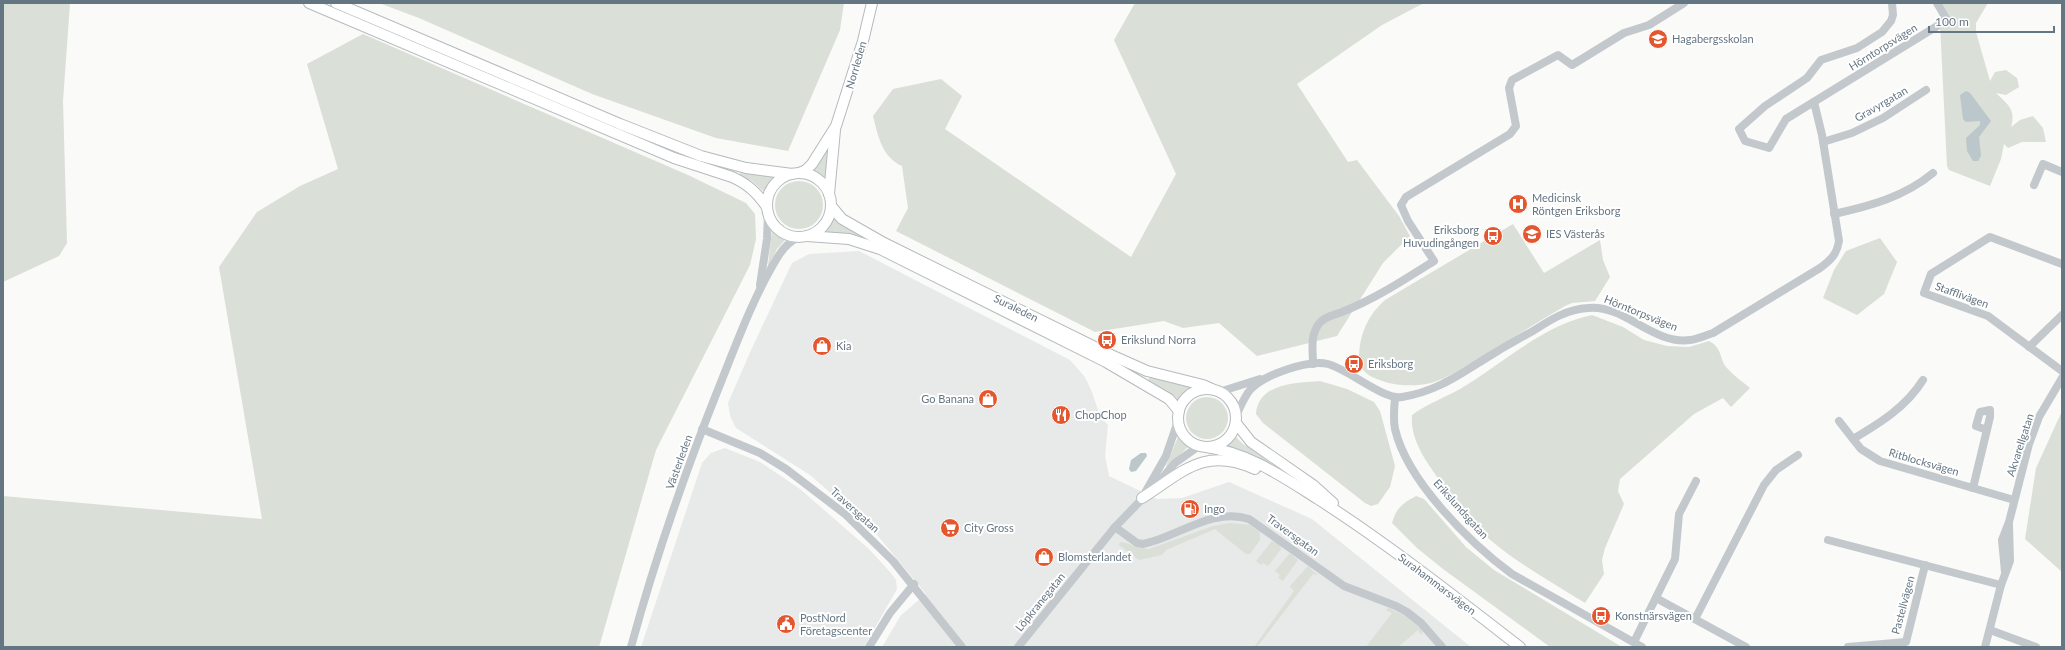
<svg xmlns="http://www.w3.org/2000/svg" width="2065" height="650" font-family="Lato,sans-serif">
	<style>
		.built { fill: #e8e9e9 }
		.green { fill: #dadfd7 }
		.water { fill: #bbc7cb }
		.lines { fill: none; stroke-linecap: round; stroke-linejoin: round }
		.major-casing { stroke: #b5babe; stroke-width: 12 }
		.minor { stroke: #c3c8cc; stroke-width: 8 }
		.major { stroke: #fff; stroke-width: 10 }
		.labels { text-anchor: middle; stroke-width: 4; stroke-linejoin: round; paint-order: stroke }
		.poi-label { font-size: 11px; fill: #657683; stroke: #fff; text-anchor: start }
		.street-label { font-size: 11px; fill: #657683; stroke: #fff }
	</style>
	<rect width="100%" height="100%" fill="#fafaf8"/>
	<g class="built">
		<path d="M 859,251 L 1070,360 L 1085,377 L 1092,392 L 1100,416 L 1108,425 L 1105,456 L 1109,476 L 1157,499 L 1182,498 L 1229,482 L 1312,519 L 1471,647 L 882,647 L 901,615 L 926,594 L 873,530 L 810,475 L 736,428 L 730,416 L 728,403 L 752,348 L 792,263 L 809,254 Z"/>
		<path d="M 725,448 L 760,462 L 800,489 L 869,549 L 890,572 L 896,580 L 897,589 L 864,647 L 641,647 L 702,463 L 711,453 Z"/>
	</g>
	<g class="green">
		<path d="M 3,3 L 70,3 L 63,101 L 67,243 L 59,256 L 3,282 Z"/>
		<path d="M 379,3 L 844,3 L 840,30 L 788,151 L 716,138 L 592,94 L 419,18 Z"/>
		<path d="M 1135,3 L 1424,3 L 1382,25 L 1297,84 L 1348,162 L 1357,160 L 1399,216 L 1410,236 L 1383,263 L 1337,336 L 1257,356 L 1219,323 L 1183,328 L 1164,321 L 1095,332 L 896,231 L 908,208 L 902,166 C 882,157 878,136 873,116 L 893,89 L 941,79 L 962,96 L 945,129 L 1131,257 L 1176,174 L 1114,40 Z"/>
		<path d="M 1939,3 L 1988,3 L 1976,23 L 1976,32 L 1990,81 L 1995,72 L 2006,70 L 2017,78 L 2019,87 L 2006,95 L 1996,93 C 2008,105 2016,109 2011,127 L 2020,120 L 2033,116 L 2043,128 L 2046,142 L 2022,142 L 2008,148 L 2004,144 L 2001,159 L 1990,186 L 1949,170 L 1947,166 Z"/>
		<path d="M 363,34 L 688,175 L 746,203 L 755,214 L 756,239 L 750,265 L 656,450 L 599,647 L 3,647 L 3,496 L 262,519 L 219,267 L 257,212 L 300,186 L 338,169 L 307,64 Z"/>
		<path d="M 829,145 L 826,179 L 813,170 Z"/>
		<path d="M 740,173 L 774,177 L 764,192 L 752,181 L 740,175 Z"/>
		<circle cx="799" cy="205" r="24"/>
		<path d="M 834,218 L 844,227 L 865,236 L 825,232 Z"/>
		<path d="M 1513,224 L 1544,273 L 1600,240 L 1603,260 L 1610,277 L 1595,301 L 1572,303 L 1565,306 C 1536,323 1508,341 1480,358 C 1464,367 1448,378 1431,383 C 1414,387 1393,386 1377,379 C 1366,375 1358,368 1359,355 C 1360,333 1368,315 1385,300 Z"/>
		<path d="M 772,231 L 785,240 L 777,249 L 769,265 L 768,265 Z"/>
		<path d="M 1880,238 L 1897,262 L 1884,294 L 1857,315 L 1823,298 L 1834,270 L 1846,251 Z"/>
		<path d="M 1592,315 L 1623,327 L 1644,340 L 1667,346 L 1689,347 L 1709,341 C 1724,349 1718,359 1728,369 C 1734,376 1743,382 1750,388 L 1731,407 L 1723,398 L 1694,414 L 1620,479 L 1618,491 L 1624,504 L 1605,548 L 1602,560 L 1604,574 L 1585,603 C 1545,578 1502,555 1469,520 C 1457,508 1448,492 1438,478 C 1425,460 1410,439 1412,415 C 1427,404 1444,398 1460,389 C 1502,364 1543,325 1592,315 Z"/>
		<path d="M 1150,377 L 1193,386 L 1193,387 L 1185,392 L 1178,400 L 1173,395 L 1148,380 Z"/>
		<path d="M 1320,381 L 1347,389 L 1374,402 L 1380,411 L 1395,466 L 1390,487 L 1378,504 L 1371,506 L 1365,503 L 1263,423 L 1256,414 C 1258,383 1296,383 1320,381 Z"/>
		<circle cx="1207" cy="418" r="21"/>
		<path d="M 2062,411 L 2062,572 L 2025,539 L 2036,468 Z"/>
		<path d="M 1178,437 L 1188,447 L 1167,467 L 1166,466 Z"/>
		<path d="M 1236,437 L 1243,444 L 1272,463 L 1226,447 Z"/>
		<path d="M 1416,496 L 1424,499 L 1466,547 L 1494,570 L 1622,647 L 1550,647 L 1443,569 L 1417,548 L 1392,523 C 1396,508 1403,503 1416,496 Z"/>
		<path d="M 1230,523 L 1250,525 L 1260,532 L 1260,540 L 1250,554 L 1246,554 L 1215,529 L 1166,550 L 1162,555 L 1139,560 L 1119,545 L 1120,542 C 1131,543 1138,549 1149,549 L 1213,526 Z"/>
		<path d="M 1272,541 L 1280,545 L 1281,549 L 1268,566 L 1263,563 L 1261,565 L 1256,561 Z"/>
		<path d="M 1290,553 L 1298,560 L 1283,581 L 1278,578 L 1280,575 L 1275,571 Z"/>
		<path d="M 1308,566 L 1318,576 L 1313,574 L 1257,647 L 1254,647 L 1294,591 L 1290,587 L 1291,585 Z"/>
		<path d="M 1389,608 L 1407,617 L 1423,630 L 1422,634 L 1421,635 L 1418,630 L 1398,647 L 1366,647 L 1392,613 L 1386,610 Z"/>
	</g>
	<g class="water">
		<path d="M 1966,91 L 1970,93 L 1991,121 L 1979,137 L 1981,156 L 1978,161 L 1973,161 L 1967,151 L 1966,138 L 1980,125 L 1980,121 L 1966,122 L 1963,119 L 1960,95 Z"/>
		<path d="M 1141,453 L 1146,453 L 1147,456 L 1136,471 L 1131,472 L 1129,469 L 1131,460 Z"/>
	</g>
	<g class="lines">
		<g class="major-casing">
			<g id="major">
				<path d="M 309,3 L 674,158 L 732,177 C 748,184 757,193 767,207"/>
				<path d="M 336,3 L 620,124 L 701,156 L 746,168 L 792,174"/>
				<circle cx="799" cy="205" r="32"/>
				<path d="M 799,173 L 806,170 L 812,164 L 836,126 L 863,41 L 872,3"/>
				<path d="M 829,194 L 835,130"/>
				<path d="M 831,206 L 842,219 L 884,243 L 1111,355 L 1147,371 L 1203,385 L 1212,389"/>
				<path d="M 807,236 L 849,239 L 880,249 L 1106,362 L 1169,399 L 1179,411"/>
				<circle cx="1207" cy="418" r="29"/>
				<path d="M 1236,423 L 1251,442 L 1313,485 L 1333,503"/>
				<path d="M 1206,447 C 1249,453 1283,477 1318,499 C 1388,544 1454,596 1520,647"/>
				<path d="M 1142,498 C 1183,472 1204,446 1255,469"/>
			</g>
		</g>
		<g class="minor">
			<path d="M 1892,3 L 1893,15 L 1891,21 L 1882,32 L 1857,48 L 1821,60 L 1807,78 L 1765,106 L 1739,129 L 1745,141 L 1769,148 L 1786,119 L 1947,20 L 1937,3"/>
			<path d="M 1823,142 L 1852,133 L 1883,118 L 1926,90"/>
			<path d="M 2034,185 L 2043,164 L 2062,172"/>
			<path d="M 1834,214 C 1870,206 1904,197 1933,173"/>
			<path d="M 2062,264 L 1990,237 L 1931,274 L 1924,293 L 1988,316 L 2062,371"/>
			<path d="M 760,285 L 767,239 L 768,214"/>
			<path d="M 2029,347 L 2062,315"/>
			<path d="M 1313,364 C 1313,351 1310,337 1318,325 C 1323,317 1334,315 1342,312 C 1375,299 1404,280 1434,261 L 1408,221 L 1401,205 L 1406,197 L 1510,134 L 1516,126 L 1509,88 L 1512,80 L 1558,55 L 1572,65 L 1624,33 L 1649,25 L 1684,3"/>
			<path d="M 1923,380 C 1906,407 1880,423 1853,439 L 1861,449 L 1880,461 L 2014,500"/>
			<path d="M 1219,392 L 1260,379"/>
			<path d="M 1395,398 C 1394,408 1393,419 1395,429 C 1407,481 1470,543 1512,574 L 1642,647"/>
			<path d="M 1236,416 C 1240,408 1244,397 1250,390 C 1263,375 1309,359 1328,364 C 1348,369 1383,400 1402,397 C 1434,392 1456,377 1483,360 C 1499,350 1516,340 1533,331 C 1550,320 1567,309 1588,308 C 1624,304 1653,345 1690,340 C 1698,339 1706,335 1713,333 L 1820,268 C 1831,260 1837,254 1839,241 L 1822,135 L 1814,102"/>
			<path d="M 1839,421 L 1853,439"/>
			<path d="M 702,429 L 760,453 L 786,469 L 845,514 L 893,561 L 962,647"/>
			<path d="M 1156,485 L 1175,463 L 1199,446"/>
			<path d="M 1973,488 L 1990,417 L 1990,410 L 1980,412 L 1976,426 L 1987,430"/>
			<path d="M 1142,498 L 1166,456 L 1178,421"/>
			<path d="M 1115,527 L 1137,543 L 1143,544 C 1178,537 1212,507 1249,519 L 1344,586 L 1396,606 L 1407,612 L 1421,623 L 1442,647"/>
			<path d="M 1828,540 L 2001,585"/>
			<path d="M 2005,572 L 2002,540 L 2009,522 L 2029,444 L 2039,417 L 2062,378"/>
			<path d="M 1656,598 L 1746,647"/>
			<path d="M 1695,619 L 1764,485 L 1776,470 L 1798,455"/>
			<path d="M 1990,630 L 2036,647"/>
			<path d="M 1634,642 L 1675,559 L 1679,514 L 1696,481"/>
			<path d="M 631,647 C 655,559 685,472 719,387 C 737,342 754,295 779,255 C 784,247 791,241 799,237"/>
			<path d="M 869,647 L 890,613 L 914,584"/>
			<path d="M 1018,647 L 1115,527 L 1146,495"/>
			<path d="M 1848,647 L 1906,642 L 1925,565"/>
			<path d="M 1985,647 L 2001,585 L 2010,561 L 2009,525"/>
		</g>
		<use href="#major" class="major"/>
	</g>
	<defs>
		<g id="school-disc" transform="scale(1)"><circle r="9.5" fill="#e4572e" stroke="#fff"/><path d="M0-5L7-2L0 1L-7-2ZM-4 1L0 2.5L4 1V4Q0 6-4 4Z" fill="#fff"/></g>
		<g id="hospital-disc" transform="scale(1)"><circle r="9.5" fill="#e4572e" stroke="#fff"/><path d="M-5-5h3v3.5h4V-5h3V5h-3V1.5h-4V5h-3Z" fill="#fff"/></g>
		<g id="bus-disc" transform="scale(1)"><circle r="9.5" fill="#e4572e" stroke="#fff"/><path d="M-5-6H5V4H4V6H2V4H-2V6H-4V4H-5ZM-3.5-4V0h7V-4ZM-3.5 1.2v1.5H-2V1.2ZM2 1.2v1.5H3.5V1.2Z" fill="#fff"/></g>
		<g id="shop-disc" transform="scale(1)"><circle r="9.5" fill="#e4572e" stroke="#fff"/><path d="M-5-2.5h2.3a2.7 3.5 0 0 1 5.4 0H5L5.5 6h-11ZM-1.5-2.5h3a1.5 2.3 0 0 0-3 0Z" fill="#fff"/></g>
		<g id="restaurant-disc" transform="scale(1)"><circle r="9.5" fill="#e4572e" stroke="#fff"/><path d="M-5-6h1v4h1v-4h1v4h1v-4h1v5L-1.5 .5V6h-2V.5L-5-1ZM5-6V6H3V1.5H1.5Q1.5-4 5-6Z" fill="#fff"/></g>
		<g id="fuel-disc" transform="scale(1)"><circle r="9.5" fill="#e4572e" stroke="#fff"/><path d="M-5.5-6h7V0h2V4h1.3V-2.5L3-4.5l.8-.8L6-3V5H2.5V1h-1V6h-7ZM-4.2-4.7v3.2H.2V-4.7Z" fill="#fff"/></g>
		<g id="supermarket-disc" transform="scale(1)"><circle r="9.5" fill="#e4572e" stroke="#fff"/><path d="M-6-5.5h2.5l.6 2H6L4.5 2H-2.5L-4.4-4H-6ZM-1.5 3.2a1.3 1.3 0 1 0 .1 0ZM3 3.2a1.3 1.3 0 1 0 .1 0Z" fill="#fff"/></g>
		<g id="civic-disc" transform="scale(1)"><circle r="9.5" fill="#e4572e" stroke="#fff"/><path d="M-.6-6.5H3V-4.5H.6V-3L4-1V1h2V6H-6V1h2V-1L-.6-3ZM-1.2 2.5V6h2.4V2.5Z" fill="#fff"/></g>
	</defs>
	<g fill-rule="evenodd">
		<use href="#school-disc" x="1658" y="39"/>
		<use href="#hospital-disc" x="1518" y="204"/>
		<use href="#school-disc" x="1532" y="234"/>
		<use href="#bus-disc" x="1493" y="236"/>
		<use href="#bus-disc" x="1107" y="340"/>
		<use href="#shop-disc" x="822" y="346"/>
		<use href="#bus-disc" x="1354" y="364"/>
		<use href="#shop-disc" x="988" y="399"/>
		<use href="#restaurant-disc" x="1061" y="415"/>
		<use href="#fuel-disc" x="1190" y="509"/>
		<use href="#supermarket-disc" x="950" y="528"/>
		<use href="#shop-disc" x="1044" y="557"/>
		<use href="#bus-disc" x="1601" y="616"/>
		<use href="#civic-disc" x="786" y="624"/>
	</g>
	<g class="labels">
		<g class="poi-label">
			<text x="1672" y="43">Hagabergsskolan</text>
			<text x="1532" y="202">Medicinsk<tspan x="1532" dy="13">Röntgen Eriksborg</tspan></text>
			<text x="1479" y="234" text-anchor="end">Eriksborg<tspan x="1479" dy="13">Huvudingången</tspan></text>
			<text x="1546" y="238">IES Västerås</text>
			<text x="1121" y="344">Erikslund Norra</text>
			<text x="836" y="350">Kia</text>
			<text x="1368" y="368">Eriksborg</text>
			<text x="974" y="403" text-anchor="end">Go Banana</text>
			<text x="1075" y="419">ChopChop</text>
			<text x="1204" y="513">Ingo</text>
			<text x="964" y="532">City Gross</text>
			<text x="1058" y="561">Blomsterlandet</text>
			<text x="1615" y="620">Konstnärsvägen</text>
			<text x="800" y="622">PostNord<tspan x="800" dy="13">Företagscenter</tspan></text>
		</g>
		<g class="street-label">
			<text transform="translate(1883 47) rotate(-32)" y="4">Hörntorpsvägen</text>
			<text transform="translate(856 65) rotate(-74)" y="4">Norrleden</text>
			<text transform="translate(1881 104) rotate(-30)" y="4">Gravyrgatan</text>
			<text transform="translate(1962 295) rotate(20)" y="4">Stafflivägen</text>
			<text transform="translate(1016 308) rotate(26)" y="4">Suraleden</text>
			<text transform="translate(1641 313) rotate(22)" y="4">Hörntorpsvägen</text>
			<text transform="translate(2020 445) rotate(-72)" y="4">Akvarellgatan</text>
			<text transform="translate(679 462) rotate(-70)" y="4">Västerleden</text>
			<text transform="translate(1924 462) rotate(16)" y="4">Ritblocksvägen</text>
			<text transform="translate(1461 509) rotate(48)" y="4">Erikslundsgatan</text>
			<text transform="translate(855 510) rotate(42)" y="4">Traversgatan</text>
			<text transform="translate(1293 535) rotate(36)" y="4">Traversgatan</text>
			<text transform="translate(1437 584) rotate(37)" y="4">Surahammarsvägen</text>
			<text transform="translate(1040 602) rotate(-51)" y="4">Löpkranegatan</text>
			<text transform="translate(1903 605) rotate(-75)" y="4">Pastellvägen</text>
		</g>
	</g>
	<rect width="2065" height="650" fill="none" stroke="#657683" stroke-width="8"/>
	<path d="M1929 26v6h125v-6" fill="none" stroke="#657683" stroke-width="2"/>
	<text x="1935" y="26" font-size="12" fill="#657683" stroke="#ffffff" stroke-width="3" paint-order="stroke">100 m</text>
</svg>
